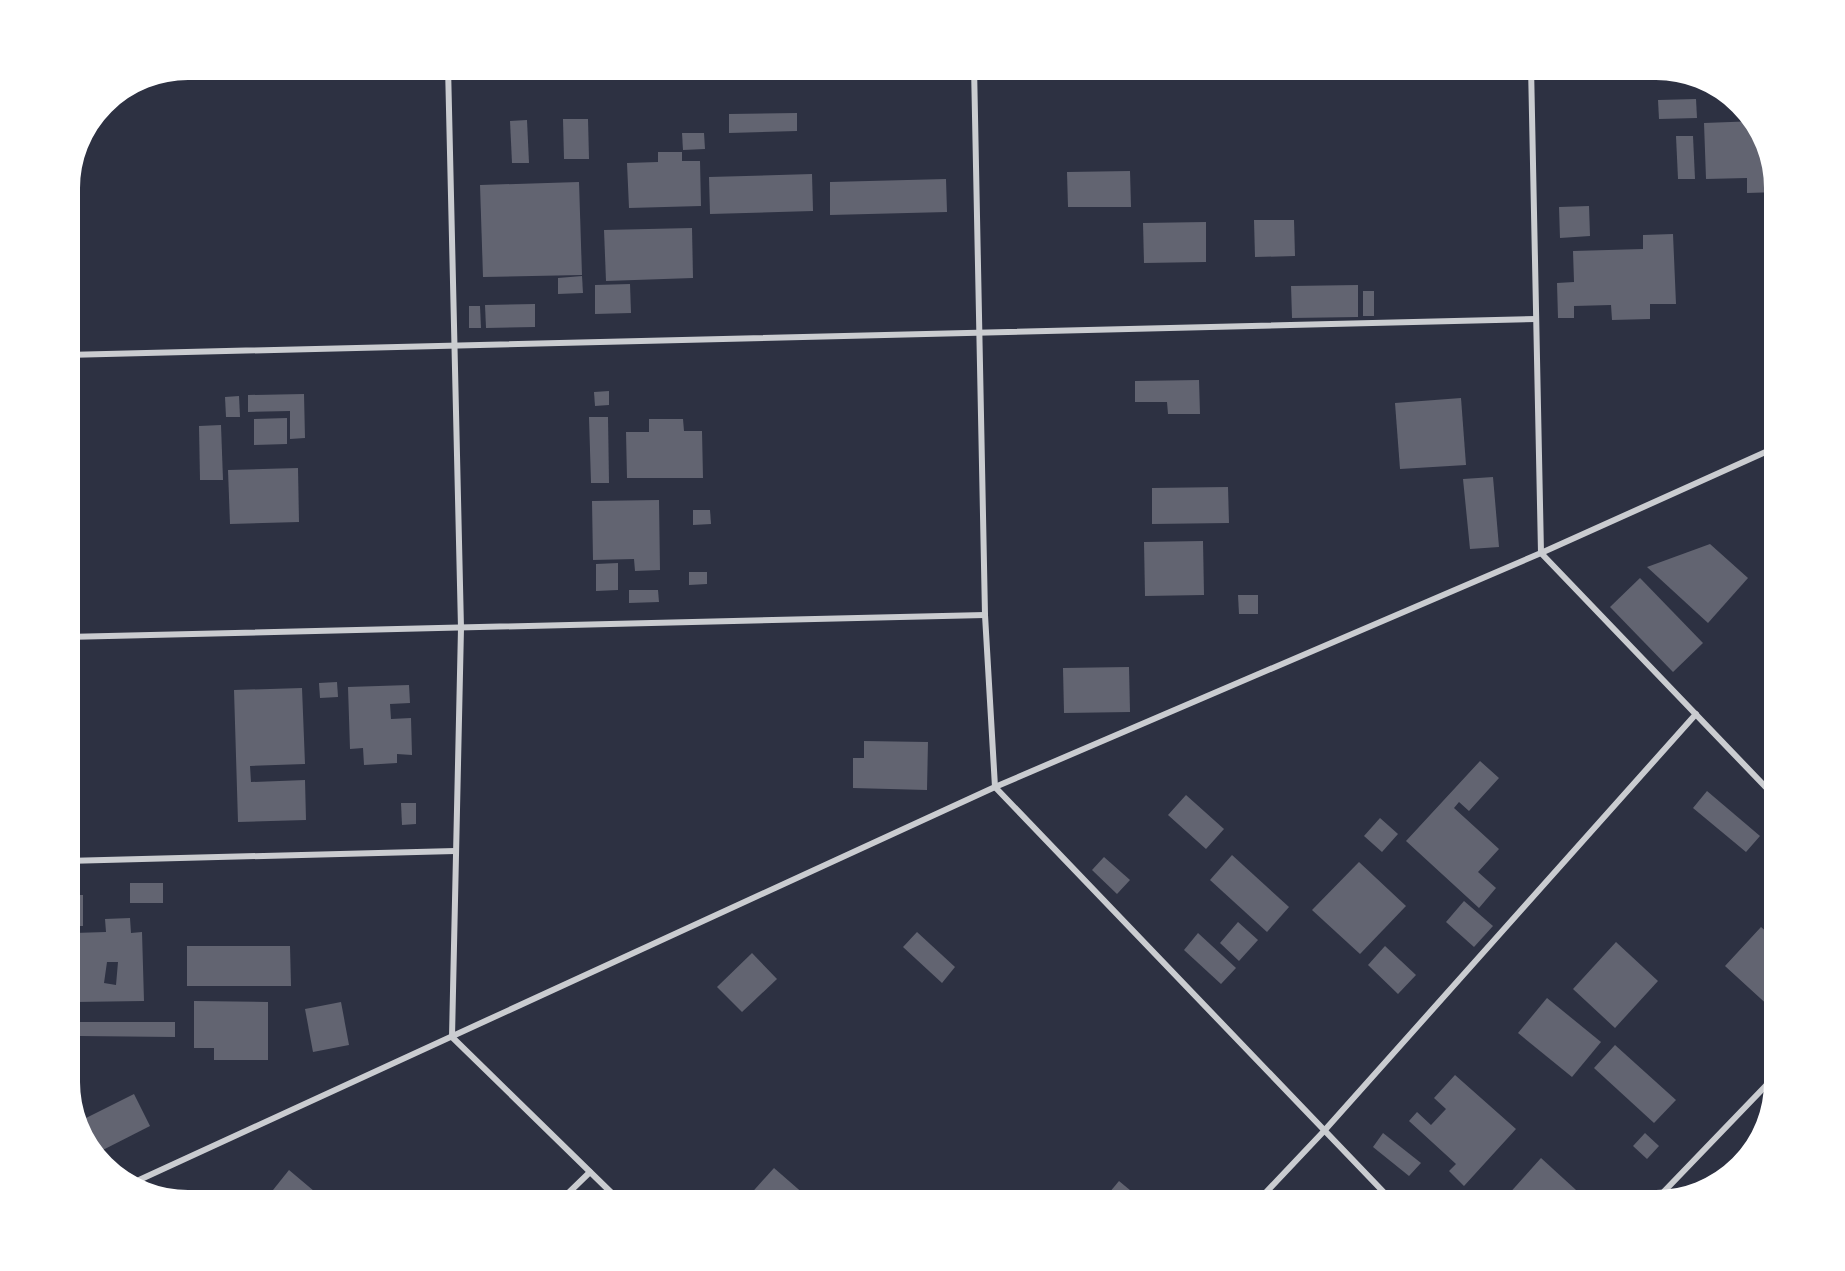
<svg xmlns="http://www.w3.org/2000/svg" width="1845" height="1271" font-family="'Times New Roman',serif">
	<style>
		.building { fill: #626471; fill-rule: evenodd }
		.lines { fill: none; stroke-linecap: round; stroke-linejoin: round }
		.minor { stroke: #caccd0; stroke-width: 6 }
		.rim { fill: none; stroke: #fff; stroke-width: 8 }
	</style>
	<rect width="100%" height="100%" fill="#2d3142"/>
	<g class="building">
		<path d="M 1696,99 L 1697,118 L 1659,119 L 1658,100 Z"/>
		<path d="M 797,113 L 797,131 L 729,133 L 729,114 Z"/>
		<path d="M 563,119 L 588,119 L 589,159 L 564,159 Z"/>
		<path d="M 527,120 L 529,163 L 512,163 L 510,121 Z"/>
		<path d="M 1757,121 L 1763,127 L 1779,192 L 1747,193 L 1747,178 L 1706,179 L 1704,123 Z"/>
		<path d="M 682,133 L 704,133 L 705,149 L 683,150 Z"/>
		<path d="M 1676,136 L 1693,136 L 1695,179 L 1678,179 Z"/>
		<path d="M 658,152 L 682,152 L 682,161 L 700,161 L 701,206 L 629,208 L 627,163 L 658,162 Z"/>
		<path d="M 1130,171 L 1131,207 L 1068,207 L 1067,172 Z"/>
		<path d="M 812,174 L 813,211 L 710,214 L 709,177 Z"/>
		<path d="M 946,179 L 947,212 L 830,215 L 830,182 Z"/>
		<path d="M 579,182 L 582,275 L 483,277 L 480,185 Z"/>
		<path d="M 1589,206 L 1590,236 L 1560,238 L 1559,207 Z"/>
		<path d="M 1254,220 L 1294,220 L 1295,256 L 1255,257 Z"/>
		<path d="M 1206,222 L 1206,262 L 1144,263 L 1143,223 Z"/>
		<path d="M 692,228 L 693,278 L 606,281 L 604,230 Z"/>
		<path d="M 1673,234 L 1676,304 L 1650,304 L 1650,319 L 1612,320 L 1611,305 L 1574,306 L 1574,318 L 1558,318 L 1557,283 L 1574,282 L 1573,251 L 1643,249 L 1643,235 Z"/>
		<path d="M 582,276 L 583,293 L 558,294 L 558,278 Z"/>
		<path d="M 630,284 L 631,313 L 595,314 L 595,285 Z"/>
		<path d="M 1358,285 L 1358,317 L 1292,318 L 1291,286 Z"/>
		<rect x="1363" y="291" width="11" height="25"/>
		<path d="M 535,304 L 535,327 L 486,328 L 485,305 Z"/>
		<path d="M 469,306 L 480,306 L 481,328 L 469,328 Z"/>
		<path d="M 1199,380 L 1200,414 L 1168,414 L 1167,402 L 1135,402 L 1135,381 Z"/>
		<path d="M 609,391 L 609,405 L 595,406 L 594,392 Z"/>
		<path d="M 304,394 L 305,438 L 290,439 L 290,411 L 248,412 L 248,395 Z"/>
		<path d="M 239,396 L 240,417 L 226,417 L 225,397 Z"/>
		<path d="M 1461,398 L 1466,465 L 1400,469 L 1395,403 Z"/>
		<path d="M 589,417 L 608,417 L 609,483 L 591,483 Z"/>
		<path d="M 287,418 L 287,444 L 254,445 L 254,419 Z"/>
		<path d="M 649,419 L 683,419 L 684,431 L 702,431 L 703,478 L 627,478 L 626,432 L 649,432 Z"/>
		<path d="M 221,425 L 223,480 L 200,480 L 199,426 Z"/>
		<path d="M 298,468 L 299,522 L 230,524 L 228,470 Z"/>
		<path d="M 1493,477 L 1499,547 L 1470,549 L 1463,479 Z"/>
		<path d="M 1228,487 L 1229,523 L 1152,524 L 1152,488 Z"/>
		<path d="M 659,500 L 660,570 L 635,571 L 634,559 L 593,560 L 592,501 Z"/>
		<path d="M 693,510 L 710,510 L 711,524 L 693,525 Z"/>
		<path d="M 1203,541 L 1204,595 L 1145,596 L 1144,542 Z"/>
		<path d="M 1710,544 L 1748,578 L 1708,623 L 1647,567 Z"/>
		<path d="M 618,563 L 618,590 L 596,591 L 596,564 Z"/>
		<path d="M 689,572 L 707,572 L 707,584 L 689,585 Z"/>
		<path d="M 1640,578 L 1703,643 L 1673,672 L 1610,607 Z"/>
		<path d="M 629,590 L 658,590 L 659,602 L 629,603 Z"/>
		<path d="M 1238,595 L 1258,595 L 1258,614 L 1239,614 Z"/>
		<path d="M 1129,667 L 1130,712 L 1064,713 L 1063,668 Z"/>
		<path d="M 337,682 L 338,697 L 320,698 L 319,683 Z"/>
		<path d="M 409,685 L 410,703 L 390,704 L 391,719 L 411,718 L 412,755 L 397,754 L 397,763 L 364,765 L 363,748 L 350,749 L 348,687 Z"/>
		<path d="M 302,688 L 305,764 L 250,766 L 251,782 L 305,780 L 306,820 L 238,822 L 234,690 Z"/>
		<path d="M 864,741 L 928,742 L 927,790 L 853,788 L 853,758 L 864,758 Z"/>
		<path d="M 1480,761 L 1499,778 L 1469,811 L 1459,802 L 1454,808 L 1499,849 L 1478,872 L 1496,888 L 1479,908 L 1406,841 Z"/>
		<path d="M 1707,791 L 1760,836 L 1746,852 L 1693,808 Z"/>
		<path d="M 1186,795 L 1224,829 L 1206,849 L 1168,815 Z"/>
		<path d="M 401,803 L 416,803 L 416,824 L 402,825 Z"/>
		<path d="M 1380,818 L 1398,834 L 1382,852 L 1364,836 Z"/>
		<path d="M 1232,855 L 1289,907 L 1267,932 L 1210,880 Z"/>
		<path d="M 1104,857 L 1130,880 L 1117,894 L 1092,870 Z"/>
		<path d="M 1359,862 L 1406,906 L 1360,954 L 1312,910 Z"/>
		<rect x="130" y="883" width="33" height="20"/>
		<rect x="66" y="895" width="17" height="31"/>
		<path d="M 1464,901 L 1493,926 L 1474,947 L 1446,922 Z"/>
		<path d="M 130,918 L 131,933 L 142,932 L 144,1001 L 75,1002 L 74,933 L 106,932 L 105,919 ZM 107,962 L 118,962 L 116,985 L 104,983 Z"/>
		<path d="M 1238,922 L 1258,940 L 1239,961 L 1220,943 Z"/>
		<path d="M 1761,927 L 1775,939 L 1779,935 L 1779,1002 L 1772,1009 L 1725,966 Z"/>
		<path d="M 917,932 L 955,967 L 942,983 L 903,947 Z"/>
		<path d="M 1198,933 L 1236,968 L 1221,984 L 1184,950 Z"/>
		<path d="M 1616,942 L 1658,981 L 1615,1028 L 1573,989 Z"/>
		<path d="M 187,946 L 290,946 L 291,986 L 187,986 Z"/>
		<path d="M 1385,946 L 1416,975 L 1398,994 L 1368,965 Z"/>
		<path d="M 752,953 L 777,979 L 742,1012 L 717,987 Z"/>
		<path d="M 1547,998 L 1601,1042 L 1572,1077 L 1518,1033 Z"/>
		<path d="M 194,1001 L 268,1002 L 268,1060 L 214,1060 L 214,1048 L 194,1048 Z"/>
		<path d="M 341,1002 L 349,1045 L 313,1052 L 305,1009 Z"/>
		<path d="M 79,1022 L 175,1022 L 175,1037 L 79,1036 Z"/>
		<path d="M 1615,1045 L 1676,1100 L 1654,1123 L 1594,1068 Z"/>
		<path d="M 1455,1075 L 1516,1129 L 1464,1186 L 1449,1171 L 1456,1164 L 1409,1121 L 1417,1112 L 1431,1125 L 1446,1109 L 1434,1098 Z"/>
		<path d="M 134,1094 L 150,1126 L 93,1155 L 82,1144 L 76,1123 Z"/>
		<path d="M 1383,1133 L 1421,1163 L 1409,1176 L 1373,1147 Z"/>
		<path d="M 1645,1133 L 1659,1146 L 1647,1159 L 1633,1146 Z"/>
		<path d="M 1752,1137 L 1760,1144 L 1758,1151 L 1742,1165 L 1734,1157 Z"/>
		<path d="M 1541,1158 L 1587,1200 L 1583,1205 L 1499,1205 Z"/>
		<path d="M 774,1168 L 805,1195 L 797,1205 L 754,1205 L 747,1198 Z"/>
		<path d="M 289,1170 L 327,1202 L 324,1205 L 261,1205 Z"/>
		<path d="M 1119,1181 L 1148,1205 L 1099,1205 Z"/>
		<path d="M 199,1191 L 215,1205 L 188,1205 Z"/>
	</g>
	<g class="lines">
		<g class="minor">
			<path d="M 448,66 L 461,628 L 452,1037 L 624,1205"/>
			<path d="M 974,66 L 985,615 L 995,787 L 1396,1205"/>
			<path d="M 1531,66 L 1541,553 L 1779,801"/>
			<path d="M 448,73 L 733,66"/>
			<path d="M 66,355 L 1536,319"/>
			<path d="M 66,637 L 985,615"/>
			<path d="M 66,861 L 455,851"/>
			<path d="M 126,1186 L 995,787 L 1541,553 L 1779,446"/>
			<path d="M 556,1205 L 590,1172"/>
			<path d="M 1254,1205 L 1324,1131 L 1696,714"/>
			<path d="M 1651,1205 L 1779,1072"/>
		</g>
	</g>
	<path d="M0 0H1845V1271H0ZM188 76H1656A112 112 0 0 1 1768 188V1082A112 112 0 0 1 1656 1194H188A112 112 0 0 1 76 1082V188A112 112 0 0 1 188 76Z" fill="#fff" fill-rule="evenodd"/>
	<path class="rim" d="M188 76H1656A112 112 0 0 1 1768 188V1082A112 112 0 0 1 1656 1194H188A112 112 0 0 1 76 1082V188A112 112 0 0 1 188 76Z"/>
</svg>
